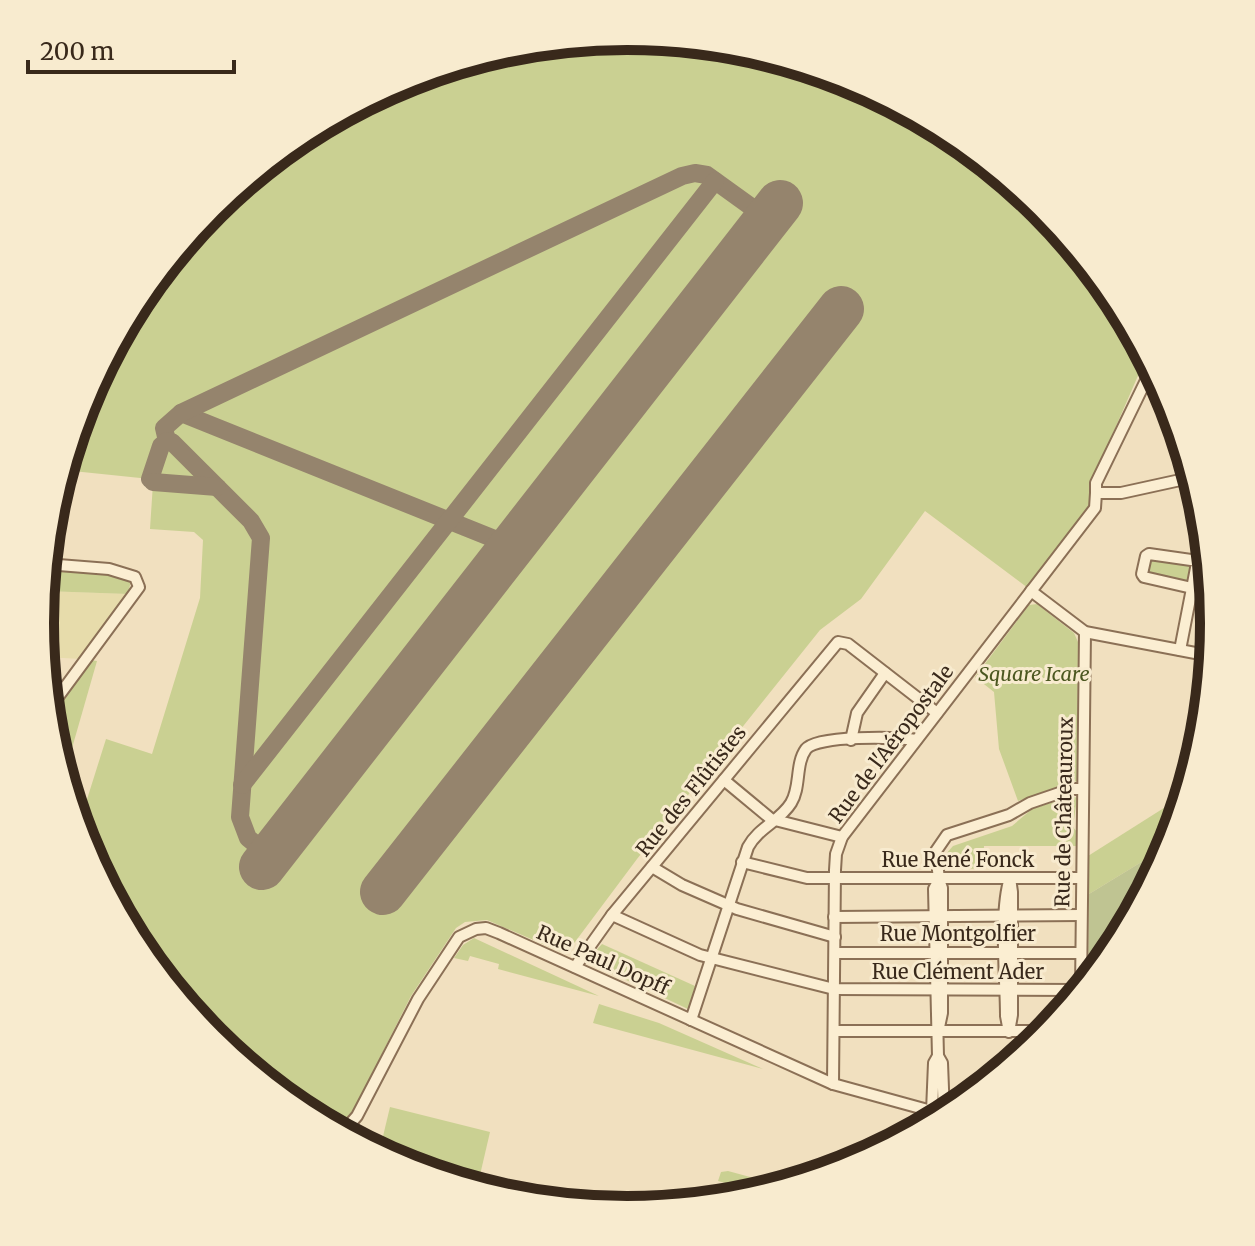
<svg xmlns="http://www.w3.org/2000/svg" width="1255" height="1246" font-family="Merriweather,serif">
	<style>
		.farmland { fill: #e7dcab }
		.green { fill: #cad092 }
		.cemetery { fill: #bfc492 }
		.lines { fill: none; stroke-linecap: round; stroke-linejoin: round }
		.taxiway { stroke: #95846d; stroke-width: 18 }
		.runway { stroke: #95846d; stroke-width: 46 }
		.minor-casing { stroke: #8b7056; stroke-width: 14 }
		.minor { stroke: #fbeed2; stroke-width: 10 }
		.labels { text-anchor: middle; stroke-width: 6; stroke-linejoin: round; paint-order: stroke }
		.park-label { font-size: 20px; font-style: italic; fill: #4b5720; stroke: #f8ebcf }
		.street-label { font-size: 20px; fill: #39291b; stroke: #f8ebcf }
		.rim { fill: none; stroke: #39291b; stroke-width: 10 }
	</style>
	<rect width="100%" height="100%" fill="#f1e0bf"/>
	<path class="farmland" d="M 44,591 L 128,594 L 82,659 L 44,657 L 41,623 Z"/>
	<g class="green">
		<path d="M 628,36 L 654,41 L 661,39 L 742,47 L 853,81 L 954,135 L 1043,208 L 1116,297 L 1147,355 L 1090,486 L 1091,510 L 1028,588 L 925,511 L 861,599 L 820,630 L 637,859 L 566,954 L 487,920 L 465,922 L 456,928 L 411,996 L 353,1111 L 335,1129 C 216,1065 113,939 74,810 L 83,812 L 106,739 L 152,754 L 200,598 L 203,540 L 194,532 L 150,529 L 153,483 L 150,479 L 63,470 L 85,398 L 140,297 L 213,208 L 302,135 L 403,81 L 513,47 Z"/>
		<path d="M 52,506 L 49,562 L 133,572 L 128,594 L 44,591 Z"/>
		<path d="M 1150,559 L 1192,564 L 1188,583 L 1147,575 Z"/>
		<path d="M 1037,604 L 1074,633 L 1078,642 L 1077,781 L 1018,801 L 999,749 L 994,692 L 975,677 L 1029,605 Z"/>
		<path d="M 82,659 L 97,661 L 64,776 L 59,761 L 59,727 L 51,726 L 50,715 L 72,682 Z"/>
		<path d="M 1186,794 L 1171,844 L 1089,894 L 1088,856 Z"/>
		<path d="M 1072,796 L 1077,798 L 1073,827 L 1077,832 L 1077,846 L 984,846 L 983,869 L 945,868 L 945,855 L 953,846 L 1012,826 L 1032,809 Z"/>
		<path d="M 474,938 L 599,996 L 498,969 L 499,964 L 470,956 L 468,961 L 454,958 L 463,945 Z"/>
		<path d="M 602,944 L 695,986 L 688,1009 L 590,963 L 588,959 Z"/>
		<path d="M 599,1004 L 659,1023 L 763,1069 L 593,1023 Z"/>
		<path d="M 390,1107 L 490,1132 L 477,1188 L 402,1165 L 379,1153 Z"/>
		<path d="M 728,1171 L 784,1186 L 761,1193 L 718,1181 L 721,1172 Z"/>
	</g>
	<path class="cemetery" d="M 1171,844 L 1115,949 L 1088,983 L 1089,894 Z"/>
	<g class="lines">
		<g class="taxiway">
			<path d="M 181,413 L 512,546"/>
			<path d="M 167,441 L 164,428 L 181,413 L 682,176 L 695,173 L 707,175 L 768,219"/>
			<path d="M 150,479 L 161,446 L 167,441 L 172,442 L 251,521 L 261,538 L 240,817 L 248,838 L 270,856"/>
			<path d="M 153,482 L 217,487"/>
			<path d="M 242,785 L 715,181"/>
		</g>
		<g class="runway">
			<path d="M 262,867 L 780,203"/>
			<path d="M 383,892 L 841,309"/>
		</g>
		<g class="minor-casing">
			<g id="minor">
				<path d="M 619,37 L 650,45"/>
				<path d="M 1096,493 L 1096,483 L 1153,366"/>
				<path d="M 46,564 L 109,569 L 135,577 L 139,587 L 49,709"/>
				<path d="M 1192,588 L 1144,577 L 1142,574 L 1146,556 L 1149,554 L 1191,560 L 1204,558"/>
				<path d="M 1031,591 L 1085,632 L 1211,656"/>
				<path d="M 1180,650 L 1196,568 L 1206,558"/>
				<path d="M 851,740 L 857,713 L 885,673"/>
				<path d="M 724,780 L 771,819 L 842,837"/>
				<path d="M 742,862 L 807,878 L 1081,878"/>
				<path d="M 652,867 L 682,885 L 737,909 L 835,937"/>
				<path d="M 1010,878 L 1012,892 L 1012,1015 L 1009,1032 L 1006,1016 C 1006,978 999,912 1010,878 Z"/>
				<path d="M 939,880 L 936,851 L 947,835 L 1009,815 L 1030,803 L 1071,789 L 1082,789"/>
				<path d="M 612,915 L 700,955 L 834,989 L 1081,990"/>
				<path d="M 834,917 L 1081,915"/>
				<path d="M 835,953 L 1081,953"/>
				<path d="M 575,967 L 612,915 L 838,642 L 848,644 L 937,713"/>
				<path d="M 1081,991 L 1085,632"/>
				<path d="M 691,1020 L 748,847 C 758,828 780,821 791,803 C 801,787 795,764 806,749 C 816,735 898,737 916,740"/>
				<path d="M 834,1031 L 1048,1031"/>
				<path d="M 938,1056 L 934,889 L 939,880 L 942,888 L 942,1013 L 938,1032"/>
				<path d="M 833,1084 L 835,870 L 836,854 L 842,837 L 1095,508 L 1096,493 L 1121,493 L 1194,477"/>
				<path d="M 932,1111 L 934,1063 L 938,1056 L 942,1063 L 944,1114"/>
				<path d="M 342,1133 L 357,1116 L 418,999 L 459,937 L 476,929 L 486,928 L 499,933 L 833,1084 L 946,1115"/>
			</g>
		</g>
		<use href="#minor" class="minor"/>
	</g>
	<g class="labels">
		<g class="park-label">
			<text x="1034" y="681">Square Icare</text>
		</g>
		<g class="street-label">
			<text transform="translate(891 744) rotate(-53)" y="7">Rue de l'Aéropostale</text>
			<text transform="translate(691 791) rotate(-51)" y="7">Rue des Flûtistes</text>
			<text transform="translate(1064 812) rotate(-89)" y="7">Rue de Châteauroux</text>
			<text x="958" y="867">Rue René Fonck</text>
			<text x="958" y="941">Rue Montgolfier</text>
			<text transform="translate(603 960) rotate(24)" y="7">Rue Paul Dopff</text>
			<text x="958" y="979">Rue Clément Ader</text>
		</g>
	</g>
	<path d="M0 0H1255V1246H0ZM54 623a573 573 0 1 1 1146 0a573 573 0 1 1-1146 0Z" fill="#f8ebcf" fill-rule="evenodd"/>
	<path class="rim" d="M54 623a573 573 0 1 1 1146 0a573 573 0 1 1-1146 0Z"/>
	<path d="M28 60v12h206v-12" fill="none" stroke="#39291b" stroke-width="4"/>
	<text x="40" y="60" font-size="24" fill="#39291b" stroke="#f8ebcf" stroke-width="6" paint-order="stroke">200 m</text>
</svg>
